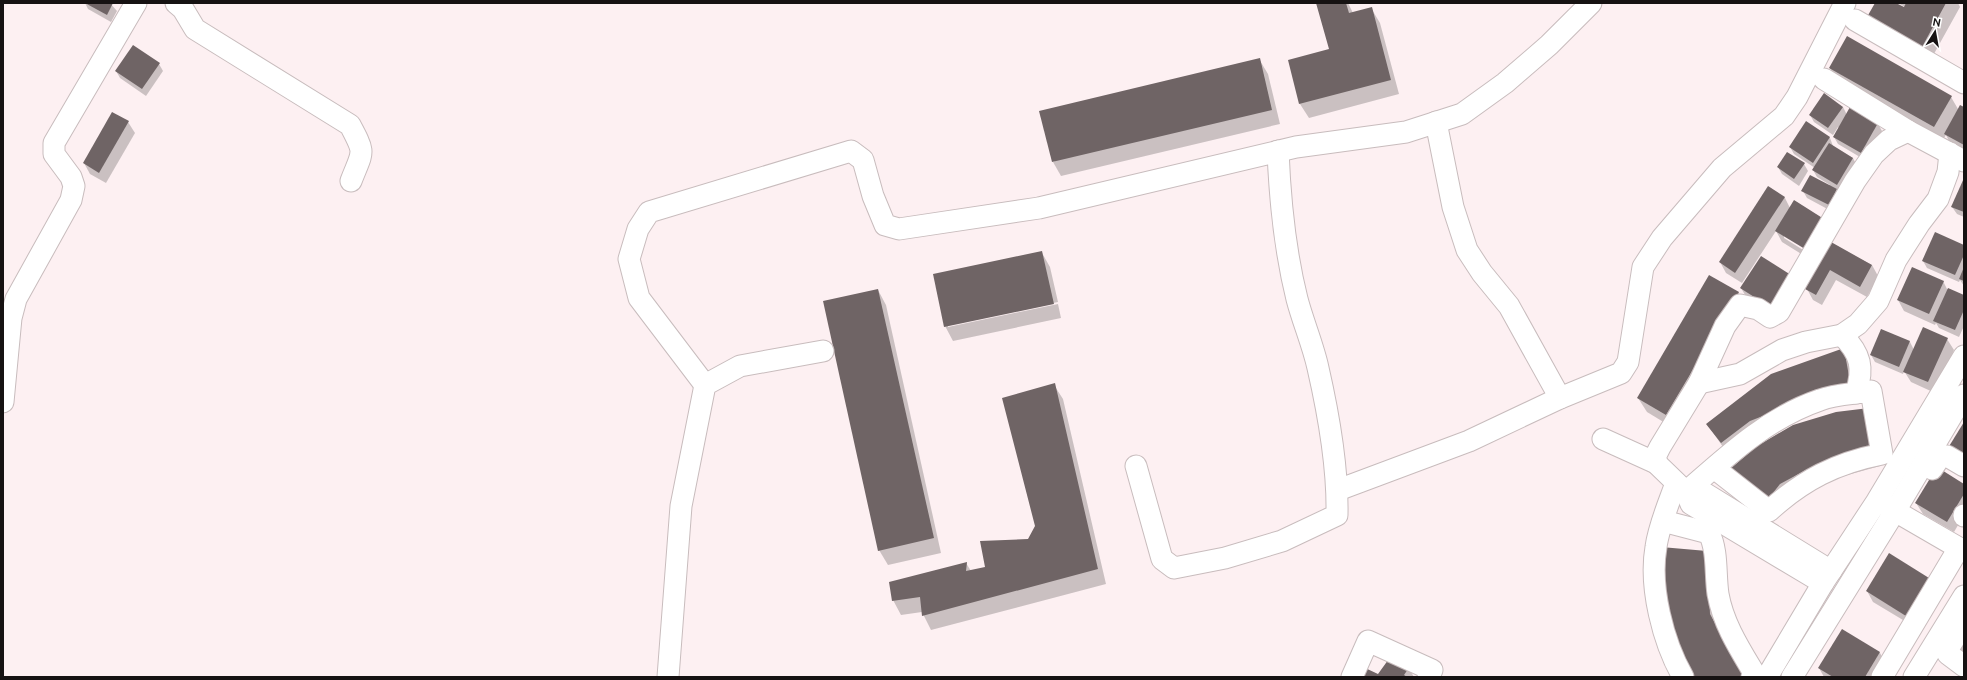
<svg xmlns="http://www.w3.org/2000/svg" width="1967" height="680" font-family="Ubuntu,sans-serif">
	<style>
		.shadow { fill: #0003; fill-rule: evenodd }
		.building { fill: #6f6465 }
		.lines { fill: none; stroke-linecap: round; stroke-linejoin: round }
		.minor-casing { stroke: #c8bcbd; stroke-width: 23 }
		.minor { stroke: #fff; stroke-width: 21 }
	</style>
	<rect width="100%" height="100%" fill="#fdf0f2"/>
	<g class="shadow">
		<path d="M 85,3 L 110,3 L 117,11 L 111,22 L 88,9 Z"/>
		<path d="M 1317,3 L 1348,3 L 1353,13 L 1371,8 L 1380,23 L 1399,94 L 1309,118 L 1300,104 L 1289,61 L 1330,50 Z"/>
		<path d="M 1876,3 L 1893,3 L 1904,9 L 1905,7 L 1898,3 L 1958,3 L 1960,7 L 1930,61 Z"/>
		<path d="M 1259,59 L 1268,74 L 1280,124 L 1061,176 L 1053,162 Z"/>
		<path d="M 159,64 L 163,71 L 146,96 L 120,78 L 116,71 Z"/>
		<path d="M 1830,68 L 1951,97 L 1958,109 L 1964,108 L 1964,154 L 1953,149 L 1946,135 L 1942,141 L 1838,82 Z"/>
		<path d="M 1843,107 L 1847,115 L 1878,124 L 1882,131 L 1865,160 L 1838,144 L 1834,137 L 1839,128 L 1838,127 L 1833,135 L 1814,122 L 1810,115 Z"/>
		<path d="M 128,122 L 135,133 L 106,183 L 90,174 L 84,163 Z"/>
		<path d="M 1806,123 L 1830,138 L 1833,146 L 1853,158 L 1857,166 L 1841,192 L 1835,188 L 1840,197 L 1833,212 L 1807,198 L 1803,191 L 1830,185 L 1817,177 L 1813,170 L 1815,168 L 1794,154 L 1790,147 Z"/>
		<path d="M 1804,164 L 1808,171 L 1799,186 L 1782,174 L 1778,167 Z"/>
		<path d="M 1964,180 L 1964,217 L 1957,214 L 1952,207 Z"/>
		<path d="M 1769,187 L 1785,198 L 1790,208 L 1795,201 L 1823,219 L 1830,230 L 1811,260 L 1782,242 L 1776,231 L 1742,283 L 1726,273 L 1720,262 ZM 1784,235 L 1809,251 L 1808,253 L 1784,238 Z"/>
		<path d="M 1831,244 L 1872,265 L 1878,276 L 1867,297 L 1836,280 L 1822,305 L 1813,300 L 1807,289 Z"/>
		<path d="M 1964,246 L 1964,286 L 1960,280 L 1959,282 L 1927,268 L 1923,261 Z"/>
		<path d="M 1042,253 L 1050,267 L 1058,302 L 948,325 L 948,327 L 1058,304 L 1061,318 L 953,341 L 945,326 Z"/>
		<path d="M 1790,276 L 1776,318 L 1748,300 L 1741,288 Z"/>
		<path d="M 1943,281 L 1947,289 L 1964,296 L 1964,326 L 1959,337 L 1939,328 L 1936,323 L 1935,325 L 1904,311 L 1898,300 Z"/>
		<path d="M 878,290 L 886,305 L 941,553 L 888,565 L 879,550 Z"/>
		<path d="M 1738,292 L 1746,307 L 1675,429 L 1647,412 L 1638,398 Z"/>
		<path d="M 1882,330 L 1910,342 L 1914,350 L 1947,339 L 1954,350 L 1935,393 L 1911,382 L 1904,371 L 1903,374 L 1875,362 L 1871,355 Z"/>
		<path d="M 1844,349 L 1852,364 L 1858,396 L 1758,435 L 1730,457 L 1707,424 Z"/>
		<path d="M 1054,385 L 1063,399 L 1106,584 L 931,630 L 922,612 L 901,615 L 893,600 L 966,563 L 971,571 L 986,568 L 1028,540 L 1036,526 Z"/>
		<path d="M 1876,423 L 1880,466 L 1815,484 L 1773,517 L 1739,484 Z"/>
		<path d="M 1964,485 L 1964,515 L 1954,532 L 1923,514 L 1916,503 Z"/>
		<path d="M 1706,552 L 1718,629 L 1694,677 Z"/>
		<path d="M 1929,579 L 1913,626 L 1873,602 L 1867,591 Z"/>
		<path d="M 1843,631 L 1880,653 L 1886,664 L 1878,677 L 1824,677 L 1819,668 Z"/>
		<path d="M 1964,635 L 1964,670 L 1954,655 Z"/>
		<path d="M 1405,662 L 1414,677 L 1357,677 L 1378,675 Z"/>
	</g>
	<g class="building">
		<path d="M 85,3 L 113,3 L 107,15 Z"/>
		<path d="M 1316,3 L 1346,3 L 1349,13 L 1372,7 L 1391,80 L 1299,104 L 1288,60 L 1329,49 Z"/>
		<path d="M 1875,3 L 1896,3 L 1904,7 L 1906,3 L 1946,3 L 1922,47 L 1867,17 Z"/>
		<path d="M 1847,36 L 1952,96 L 1934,127 L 1829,68 Z"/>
		<path d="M 133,45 L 160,63 L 142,89 L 115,71 Z"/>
		<path d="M 1260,58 L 1272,110 L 1052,162 L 1039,111 Z"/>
		<path d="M 1824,93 L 1843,107 L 1828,128 L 1809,115 Z"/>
		<path d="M 1960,105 L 1964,107 L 1964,145 L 1944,134 Z"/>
		<path d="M 1850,107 L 1878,123 L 1861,153 L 1833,137 Z"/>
		<path d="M 112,112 L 129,121 L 99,173 L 83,163 Z"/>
		<path d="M 1806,121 L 1830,137 L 1813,163 L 1789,147 Z"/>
		<path d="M 1829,143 L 1853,158 L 1837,185 L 1812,170 Z"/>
		<path d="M 1787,152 L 1805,163 L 1794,179 L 1777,167 Z"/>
		<path d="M 1810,175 L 1837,189 L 1829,205 L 1801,191 Z"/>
		<path d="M 1964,178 L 1964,212 L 1951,207 Z"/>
		<path d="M 1768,186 L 1785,197 L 1735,273 L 1719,262 Z"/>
		<path d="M 1794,200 L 1824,219 L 1805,249 L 1775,231 Z"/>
		<path d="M 1935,232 L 1964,245 L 1964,255 L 1955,275 L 1922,261 Z"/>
		<path d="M 1831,242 L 1872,265 L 1860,287 L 1830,270 L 1816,295 L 1805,289 Z"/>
		<path d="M 1042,251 L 1054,304 L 944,327 L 933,274 Z"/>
		<path d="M 1761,256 L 1791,275 L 1770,307 L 1740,288 Z"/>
		<path d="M 1912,267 L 1944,281 L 1929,314 L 1897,300 Z"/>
		<path d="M 1964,267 L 1964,281 L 1959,279 Z"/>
		<path d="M 1709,275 L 1739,292 L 1666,415 L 1637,398 Z"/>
		<path d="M 1948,288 L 1964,295 L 1964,310 L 1955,330 L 1933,321 Z"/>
		<path d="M 878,289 L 934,538 L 878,551 L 823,301 Z"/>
		<path d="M 1923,327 L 1948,338 L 1928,382 L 1903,372 Z"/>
		<path d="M 1881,329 L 1910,341 L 1899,367 L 1870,355 Z"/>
		<path d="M 1844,348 L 1850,382 L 1750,421 L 1721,443 L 1706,424 L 1771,374 Z"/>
		<path d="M 1055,383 L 1098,569 L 922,616 L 920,597 L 892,601 L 889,582 L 967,562 L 966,571 L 985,567 L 980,541 L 1028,539 L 1035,526 L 1002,398 Z"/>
		<path d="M 1869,408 L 1872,451 L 1806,470 L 1780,484 L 1765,503 L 1730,469 L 1757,446 L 1793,425 L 1836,412 Z"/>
		<path d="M 1964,422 L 1964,458 L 1948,448 Z"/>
		<path d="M 1937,467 L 1964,484 L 1964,494 L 1947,522 L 1915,503 Z"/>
		<path d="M 1661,547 L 1707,551 L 1710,614 L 1744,677 L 1693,677 L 1668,627 Z"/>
		<path d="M 1889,553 L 1929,578 L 1906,616 L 1866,591 Z"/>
		<path d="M 1842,629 L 1880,652 L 1865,677 L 1833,677 L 1818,668 Z"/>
		<path d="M 1391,656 L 1408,669 L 1404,675 L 1407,677 L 1356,677 L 1363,667 L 1378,674 Z"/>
	</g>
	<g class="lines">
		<g class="minor-casing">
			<g id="minor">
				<path d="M 176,3 L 183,9 L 195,29 L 350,125 C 366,155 363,150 351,181"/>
				<path d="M 1855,20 L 1964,83"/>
				<path d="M 1824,79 L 1908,131 L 1964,161"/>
				<path d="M 1436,122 L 1453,207 L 1467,250 L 1482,273 L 1509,306 L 1560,398"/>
				<path d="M 1842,335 C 1861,354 1864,368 1856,393"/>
				<path d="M 1699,383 L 1740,374 L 1782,350 L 1806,342 L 1842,335 L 1858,324 L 1878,301 L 1896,260 L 1919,224 L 1938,199 L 1948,172 L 1950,153"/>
				<path d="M 705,385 L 639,298 L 629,259 L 638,229 L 649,212 L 851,151 L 863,160 L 873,196 L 885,225 L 899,229 L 1039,208 L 1296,147 L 1406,132 L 1462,114 L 1505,83 L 1549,45 L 1591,3"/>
				<path d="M 3,402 L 11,318 L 16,299 L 71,200 L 74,186 L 71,177 L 54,154 L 54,143 L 136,3"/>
				<path d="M 1603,439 L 1656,463 L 1686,492 L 1691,504 L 1823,583"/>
				<path d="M 1656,463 L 1656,455 L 1660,447 L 1699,383 L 1725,326 L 1740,305 L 1758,309 L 1770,317 L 1779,312 L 1855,181 L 1874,154 L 1889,140 L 1908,131"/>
				<path d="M 1136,466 L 1162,559 L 1174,568 L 1225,558 L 1282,541 L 1337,515 C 1338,466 1329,416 1318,368 C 1313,345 1303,322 1297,299 C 1285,251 1280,201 1278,151"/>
				<path d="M 1932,469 L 1940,457 L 1947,456 L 1964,466"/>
				<path d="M 1676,483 C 1669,503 1659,525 1656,547 C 1649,587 1663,642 1683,677"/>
				<path d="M 1338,490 L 1469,441 L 1560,398 L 1621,373 L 1628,362 L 1643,267 L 1662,238 L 1722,168 L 1784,116 L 1797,97 L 1845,3"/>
				<path d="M 1686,492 C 1727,456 1767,418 1820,400 C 1835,394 1855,394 1871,391 L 1882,454 C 1836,463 1803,480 1769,511 L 1714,468"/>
				<path d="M 1686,492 L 1701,491 L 1831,571"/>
				<path d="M 1883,504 L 1964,551"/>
				<path d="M 1964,516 L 1964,515"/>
				<path d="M 1663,521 L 1709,533 C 1718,551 1715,574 1718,594 C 1723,623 1739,648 1754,673 L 1752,677"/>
				<path d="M 1963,625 L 1949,647 L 1948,654 L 1964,666"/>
				<path d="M 668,677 L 681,506 L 705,385 L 740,366 L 823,351"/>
				<path d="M 1352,677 L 1368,641 L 1432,670 L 1428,677"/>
				<path d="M 1767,677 L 1823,583 L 1877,501 L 1964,356"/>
				<path d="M 1792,677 L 1895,511 L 1964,395"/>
				<path d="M 1882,677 L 1959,548"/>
				<path d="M 1914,677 L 1964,596"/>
			</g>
		</g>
		<use href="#minor" class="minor"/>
	</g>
	<rect width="1967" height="680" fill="none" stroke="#161212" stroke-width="8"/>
	<g transform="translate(1935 32) rotate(11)" stroke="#ffffff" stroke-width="3" paint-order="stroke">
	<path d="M0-3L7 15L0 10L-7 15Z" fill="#161212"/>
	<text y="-6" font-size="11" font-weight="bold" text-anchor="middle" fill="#161212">N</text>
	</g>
</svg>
